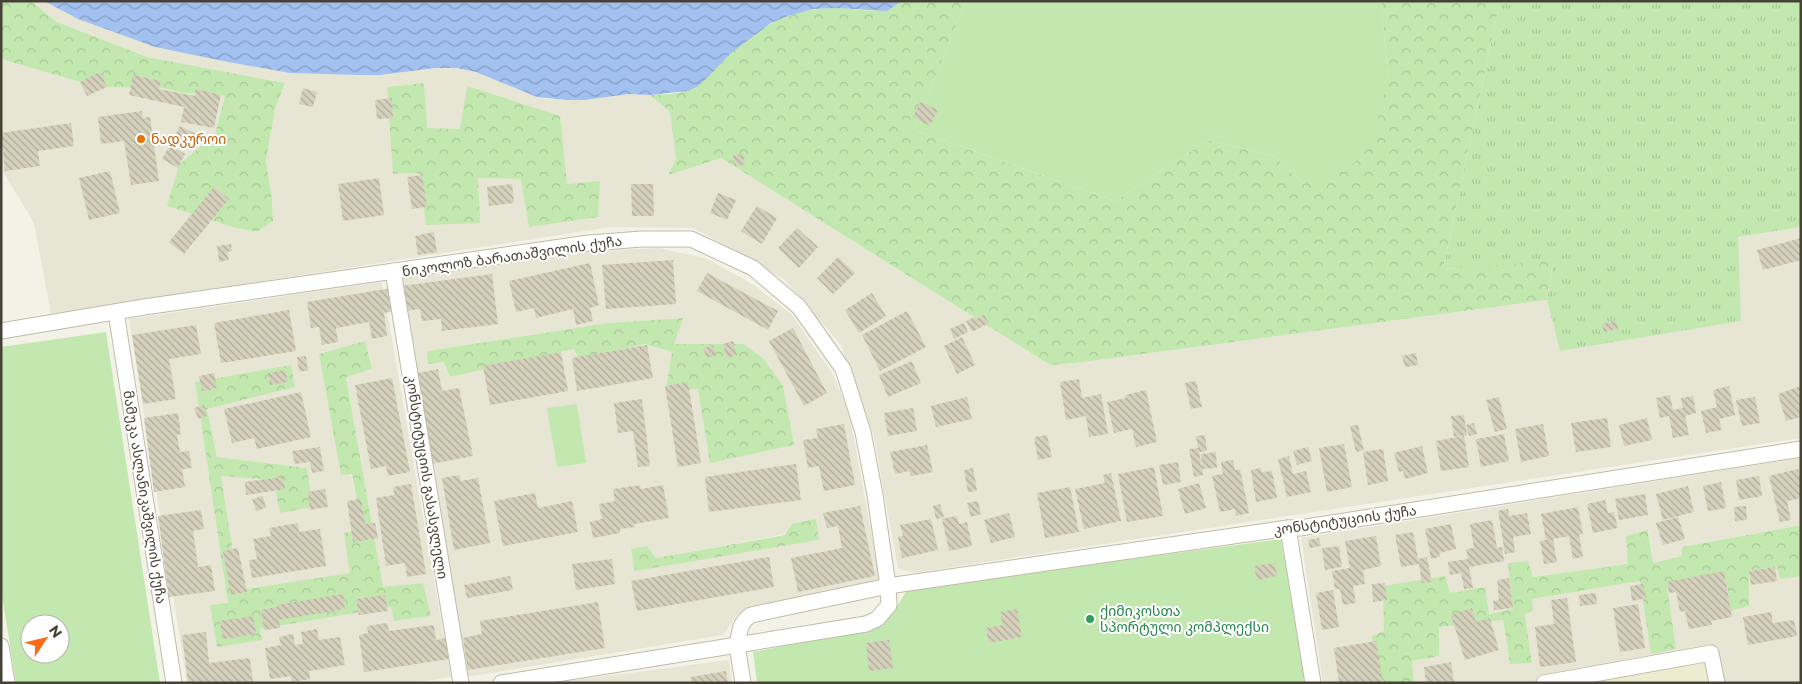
<svg xmlns="http://www.w3.org/2000/svg" width="1802" height="684" font-family="Montserrat,'Noto Sans Georgian',sans-serif">
	<style>
		.residential { fill: #e7e6d5; fill-rule: evenodd }
		.education { fill: #edebd0 }
		.grass { fill: url(#grass-tufts) }
		.forest { fill: url(#forest-crowns) }
		.green { fill: #c2e8af; fill-rule: evenodd }
		.water { fill: url(#water-waves) }
		.building { fill: url(#building-back-hatch) }
		.lines { fill: none; stroke-linecap: round; stroke-linejoin: round }
		.minor-casing { stroke: #bfbca9; stroke-width: 17 }
		.minor { stroke: #fff; stroke-width: 15 }
		.food-dot { fill: #e8710a; stroke: #fff; stroke-width: 2 }
		.leisure-dot { fill: #2e9e5b; stroke: #fff; stroke-width: 2 }
		.labels { text-anchor: middle; stroke-width: 4; stroke-linejoin: round; paint-order: stroke }
		.food-label { font-size: 14px; fill: #c56008; stroke: #fff; text-anchor: start }
		.street-label { font-size: 14px; fill: #464336; stroke: #fff }
		.leisure-label { font-size: 14px; fill: #27864d; stroke: #fff; text-anchor: start }
	</style>
	<defs>
		<pattern id="grass-tufts" width="24" height="20" patternUnits="userSpaceOnUse" patternTransform="scale(1.25)"><rect width="24" height="20" fill="#c2e8af"/><path d="M3 7l-1-3M5 7V3M7 7l1-3M15 17l-1-3M17 17v-4M19 17l1-3" fill="none" stroke="#a8c897"/></pattern>
		<pattern id="forest-crowns" width="20" height="18" patternUnits="userSpaceOnUse" patternTransform="scale(1.25)"><rect width="20" height="18" fill="#c2e8af"/><path d="M2 6a3 3 0 1 1 6 0M12 15a3 3 0 1 1 6 0" fill="none" stroke="#a8c897"/></pattern>
		<pattern id="water-waves" width="16" height="10" patternUnits="userSpaceOnUse" patternTransform="scale(1.25)"><rect width="16" height="10" fill="#a2c0f0"/><path d="M0 5q4-4 8 0t8 0" fill="none" stroke="#869ec3"/></pattern>
		<pattern id="building-back-hatch" width="6" height="6" patternUnits="userSpaceOnUse" patternTransform="scale(1.25)"><rect width="6" height="6" fill="#d5d1bc"/><path d="M-1 5l2 2M0 0l6 6M5-1l2 2" fill="none" stroke="#afab9a"/></pattern>
	</defs>
	<rect width="100%" height="100%" fill="#f3f2e7"/>
	<g class="residential">
		<path d="M 31,1 L 44,1 L 78,19 L 155,47 L 228,62 L 290,73 L 360,75 L 380,75 L 435,68 L 457,68 L 476,72 L 537,97 L 546,99 L 584,100 L 629,94 L 650,95 L 670,112 L 676,159 L 668,174 L 721,158 L 1050,365 L 1076,363 L 1547,300 L 1560,351 L 1741,320 L 1737,237 L 1801,227 L 1801,438 L 913,573 L 898,568 L 873,433 L 841,345 L 785,280 L 694,228 L 611,227 L 51,314 L 34,223 L 1,168 L 1,59 L 97,87 L 163,88 L 183,93 L 205,93 L 226,96 L 215,134 L 179,165 L 195,215 L 236,228 L 257,232 L 273,220 L 272,199 L 266,161 L 275,109 L 285,83 L 147,57 L 57,22 ZM 423,83 L 427,128 L 460,129 L 467,86 L 567,184 L 521,179 L 477,178 L 419,173 L 394,174 L 387,87 Z"/>
		<path d="M 658,248 L 705,258 L 754,285 L 792,315 L 834,376 L 850,417 L 880,580 L 748,607 L 737,615 L 723,635 L 473,676 L 465,675 L 403,277 L 590,251 ZM 682,318 L 674,344 L 743,344 L 672,352 L 645,344 L 579,359 L 574,349 L 450,377 L 444,362 L 428,351 L 608,323 ZM 816,519 L 819,540 L 635,570 L 647,546 L 656,558 L 785,534 Z"/>
		<path d="M 382,282 L 451,677 L 413,683 L 187,683 L 129,319 ZM 319,354 L 346,376 L 383,588 L 431,616 L 394,621 L 391,607 L 259,629 L 262,640 L 228,603 L 195,382 L 295,387 L 207,409 L 217,457 L 307,468 L 313,507 L 280,513 L 275,480 L 221,476 L 239,590 L 351,573 L 345,533 L 362,531 L 351,473 L 342,475 Z"/>
		<path d="M 1801,458 L 1801,525 L 1682,547 L 1682,556 L 1653,563 L 1649,530 L 1629,564 L 1532,577 L 1509,563 L 1514,609 L 1384,632 L 1378,683 L 1323,683 L 1301,538 Z"/>
		<path d="M 1778,567 L 1780,578 L 1801,576 L 1801,683 L 1414,683 L 1412,661 L 1439,656 L 1439,627 L 1503,620 L 1510,664 L 1532,662 L 1525,613 L 1532,599 L 1640,581 L 1651,654 L 1676,649 L 1667,584 L 1726,574 L 1731,611 L 1749,606 L 1749,571 Z"/>
		<path d="M 729,660 L 732,683 L 553,683 Z"/>
	</g>
	<path class="education" d="M 1708,662 L 1712,683 L 1586,683 Z"/>
	<path class="grass" d="M 1500,1 L 1801,1 L 1801,227 L 1738,237 L 1741,321 L 1560,351 L 1547,300 L 1553,262 L 1443,269 Z"/>
	<g class="forest">
		<path d="M 1,1 L 31,1 L 57,22 L 147,57 L 285,83 L 275,109 L 266,161 L 272,199 L 273,221 L 257,232 L 236,228 L 167,206 L 179,165 L 215,134 L 225,96 L 205,93 L 183,93 L 163,88 L 97,87 L 1,59 Z"/>
		<path d="M 902,1 L 966,1 L 914,130 L 1115,201 L 1208,140 L 1274,156 L 1304,184 L 1388,76 L 1381,1 L 1500,1 L 1443,269 L 1553,261 L 1547,300 L 1076,363 L 1050,365 L 721,158 L 668,175 L 676,159 L 670,112 L 650,95 C 662,94 677,95 688,90 C 706,82 716,66 730,53 C 747,38 768,23 788,16 C 803,11 818,8 833,8 C 857,7 882,18 902,1 Z"/>
		<path d="M 424,83 L 427,128 L 460,129 L 467,86 L 560,116 L 567,184 L 600,181 L 598,217 L 529,227 L 521,179 L 478,178 L 480,223 L 426,225 L 419,173 L 393,174 L 387,87 Z"/>
		<path d="M 683,318 L 674,344 L 743,344 L 763,358 L 783,386 L 794,445 L 710,463 L 698,389 L 666,391 L 672,352 L 645,344 L 579,359 L 574,349 L 450,377 L 444,362 L 428,364 L 427,351 L 608,323 Z"/>
		<path d="M 365,341 L 372,369 L 346,377 L 383,587 L 423,583 L 431,616 L 394,621 L 391,607 L 260,629 L 262,640 L 217,647 L 210,605 L 228,603 L 195,382 L 291,365 L 295,387 L 207,409 L 217,457 L 307,468 L 313,507 L 280,513 L 274,480 L 221,476 L 239,590 L 350,573 L 344,533 L 362,530 L 352,474 L 341,475 L 319,354 Z"/>
		<path d="M 816,519 L 819,540 L 635,571 L 631,549 L 647,546 L 656,558 L 785,535 L 792,524 Z"/>
		<path d="M 1801,525 L 1801,576 L 1780,579 L 1777,567 L 1749,571 L 1749,606 L 1731,611 L 1725,574 L 1667,584 L 1676,649 L 1651,654 L 1640,581 L 1532,599 L 1533,610 L 1525,614 L 1532,663 L 1510,664 L 1503,620 L 1439,627 L 1439,656 L 1412,661 L 1414,683 L 1378,683 L 1372,636 L 1384,631 L 1383,586 L 1445,576 L 1450,593 L 1485,587 L 1489,614 L 1513,609 L 1508,563 L 1528,561 L 1533,577 L 1628,564 L 1626,536 L 1648,530 L 1653,563 L 1682,556 L 1682,547 Z"/>
	</g>
	<g class="green">
		<path d="M 966,1 L 1381,1 L 1388,76 L 1372,144 L 1353,164 L 1304,184 L 1274,156 L 1208,140 L 1115,201 L 914,130 Z"/>
		<path d="M 106,332 L 160,683 L 16,683 L 1,589 L 1,347 ZM 30,624 L 60,624 L 60,654 L 30,654 Z"/>
		<path d="M 577,404 L 586,463 L 557,467 L 547,408 Z"/>
		<path d="M 1281,539 L 1306,683 L 757,683 L 753,652 L 874,629 L 895,609 L 908,589 Z"/>
	</g>
	<path class="water" d="M 44,1 L 902,1 L 887,11 L 835,8 L 814,9 L 788,16 L 771,23 L 731,53 L 707,78 L 698,86 L 688,91 L 650,95 L 629,94 L 584,100 L 566,100 L 537,97 L 476,72 L 457,68 L 435,68 L 380,75 L 360,75 L 290,73 L 228,62 L 155,47 L 78,19 Z"/>
	<g class="building">
		<path d="M 100,72 L 107,87 L 87,96 L 80,82 Z"/>
		<path d="M 133,75 L 161,81 L 159,89 L 195,96 L 196,89 L 221,95 L 214,128 L 181,122 L 184,107 L 129,95 Z"/>
		<path d="M 303,88 L 317,92 L 313,107 L 299,104 Z"/>
		<path d="M 392,98 L 393,118 L 377,119 L 375,100 Z"/>
		<path d="M 920,102 L 938,110 L 930,126 L 913,117 Z"/>
		<path d="M 142,111 L 143,118 L 150,117 L 159,181 L 131,185 L 124,141 L 101,144 L 98,117 Z"/>
		<path d="M 71,123 L 74,146 L 38,151 L 40,166 L 5,171 L 1,133 Z"/>
		<path d="M 180,126 L 198,135 L 191,149 L 173,139 Z"/>
		<path d="M 170,145 L 185,154 L 178,168 L 162,159 Z"/>
		<path d="M 743,154 L 745,165 L 735,166 L 733,156 Z"/>
		<path d="M 110,171 L 120,213 L 89,220 L 79,178 Z"/>
		<path d="M 422,175 L 427,207 L 412,209 L 407,177 Z"/>
		<path d="M 379,178 L 384,215 L 343,221 L 338,184 Z"/>
		<path d="M 512,184 L 514,203 L 489,206 L 487,187 Z"/>
		<path d="M 631,184 L 653,184 L 654,216 L 632,216 Z"/>
		<path d="M 214,187 L 229,199 L 184,254 L 169,242 Z"/>
		<path d="M 718,193 L 736,200 L 727,220 L 710,213 Z"/>
		<path d="M 757,206 L 777,218 L 762,244 L 741,231 Z"/>
		<path d="M 797,228 L 818,247 L 799,268 L 778,248 Z"/>
		<path d="M 434,232 L 437,252 L 418,255 L 415,236 Z"/>
		<path d="M 1801,238 L 1801,260 L 1763,270 L 1757,250 Z"/>
		<path d="M 231,244 L 232,251 L 227,252 L 229,260 L 219,262 L 217,246 Z"/>
		<path d="M 838,257 L 855,273 L 833,294 L 817,278 Z"/>
		<path d="M 673,260 L 676,304 L 606,309 L 602,265 Z"/>
		<path d="M 590,263 L 599,305 L 590,308 L 593,321 L 576,325 L 573,309 L 536,318 L 534,308 L 516,312 L 509,281 Z"/>
		<path d="M 707,273 L 778,311 L 768,330 L 697,291 Z"/>
		<path d="M 492,274 L 498,324 L 442,331 L 441,319 L 422,321 L 420,309 L 404,311 L 401,286 Z"/>
		<path d="M 392,288 L 396,311 L 384,313 L 387,336 L 372,339 L 369,322 L 336,328 L 338,342 L 322,345 L 319,327 L 311,328 L 307,302 Z"/>
		<path d="M 872,293 L 886,316 L 859,333 L 845,310 Z"/>
		<path d="M 289,310 L 296,351 L 221,363 L 214,323 Z"/>
		<path d="M 907,311 L 926,347 L 880,371 L 862,335 Z"/>
		<path d="M 984,315 L 989,323 L 972,332 L 966,321 L 975,317 L 976,319 Z"/>
		<path d="M 1616,321 L 1618,329 L 1604,332 L 1602,324 Z"/>
		<path d="M 964,323 L 968,332 L 954,339 L 950,329 Z"/>
		<path d="M 196,325 L 201,354 L 169,359 L 176,399 L 143,404 L 132,335 Z"/>
		<path d="M 793,328 L 827,393 L 804,406 L 769,341 Z"/>
		<path d="M 962,337 L 975,365 L 957,374 L 944,346 Z"/>
		<path d="M 733,341 L 737,355 L 727,358 L 723,344 Z"/>
		<path d="M 647,345 L 653,378 L 577,391 L 572,358 Z"/>
		<path d="M 713,345 L 716,355 L 707,358 L 703,348 Z"/>
		<path d="M 561,352 L 568,391 L 490,405 L 483,366 Z"/>
		<path d="M 1416,353 L 1418,365 L 1405,367 L 1402,356 Z"/>
		<path d="M 306,356 L 308,371 L 299,371 L 297,357 Z"/>
		<path d="M 912,361 L 921,383 L 888,397 L 879,375 Z"/>
		<path d="M 438,369 L 442,391 L 459,388 L 473,456 L 431,464 L 413,374 Z"/>
		<path d="M 285,370 L 288,382 L 270,385 L 268,373 Z"/>
		<path d="M 214,373 L 217,388 L 202,391 L 199,376 Z"/>
		<path d="M 392,378 L 410,472 L 388,476 L 386,466 L 371,469 L 355,385 Z"/>
		<path d="M 1079,379 L 1082,398 L 1101,394 L 1108,434 L 1089,437 L 1086,416 L 1066,420 L 1060,382 Z"/>
		<path d="M 1196,381 L 1202,407 L 1191,409 L 1185,383 Z"/>
		<path d="M 688,382 L 701,463 L 678,467 L 665,386 Z"/>
		<path d="M 1729,386 L 1735,415 L 1719,419 L 1722,430 L 1706,433 L 1701,411 L 1717,407 L 1713,390 Z"/>
		<path d="M 1801,386 L 1801,417 L 1786,421 L 1778,394 Z"/>
		<path d="M 1146,390 L 1157,442 L 1136,447 L 1132,429 L 1114,433 L 1107,402 L 1126,398 L 1125,395 Z"/>
		<path d="M 301,392 L 311,437 L 257,449 L 254,438 L 232,443 L 224,409 Z"/>
		<path d="M 1670,395 L 1673,410 L 1683,408 L 1681,398 L 1693,396 L 1696,413 L 1685,416 L 1689,435 L 1673,438 L 1669,416 L 1660,418 L 1656,398 Z"/>
		<path d="M 967,397 L 972,419 L 936,427 L 931,406 Z"/>
		<path d="M 1499,397 L 1507,429 L 1495,432 L 1486,400 Z"/>
		<path d="M 1755,397 L 1760,423 L 1742,426 L 1736,400 Z"/>
		<path d="M 642,399 L 650,466 L 638,467 L 633,431 L 618,433 L 614,403 Z"/>
		<path d="M 204,405 L 207,416 L 198,419 L 194,408 Z"/>
		<path d="M 913,408 L 917,431 L 888,436 L 884,413 Z"/>
		<path d="M 178,413 L 181,434 L 177,435 L 180,452 L 189,451 L 192,468 L 182,469 L 185,487 L 154,492 L 144,418 Z"/>
		<path d="M 1464,415 L 1467,435 L 1454,437 L 1451,416 Z"/>
		<path d="M 1607,418 L 1611,447 L 1576,452 L 1571,423 Z"/>
		<path d="M 1647,418 L 1652,440 L 1624,446 L 1619,425 Z"/>
		<path d="M 1474,423 L 1477,434 L 1469,436 L 1466,425 Z"/>
		<path d="M 844,424 L 855,485 L 824,491 L 819,466 L 808,468 L 803,440 L 818,438 L 816,429 Z"/>
		<path d="M 1543,424 L 1549,456 L 1521,462 L 1515,429 Z"/>
		<path d="M 1358,425 L 1364,450 L 1356,452 L 1350,426 Z"/>
		<path d="M 1504,434 L 1509,461 L 1481,467 L 1476,439 Z"/>
		<path d="M 1047,435 L 1052,457 L 1038,460 L 1034,437 Z"/>
		<path d="M 1205,435 L 1207,451 L 1199,452 L 1203,475 L 1194,477 L 1189,449 L 1198,448 L 1196,436 Z"/>
		<path d="M 1464,436 L 1469,467 L 1441,471 L 1436,441 Z"/>
		<path d="M 1344,444 L 1352,487 L 1327,492 L 1319,448 Z"/>
		<path d="M 927,445 L 933,472 L 911,476 L 909,471 L 895,474 L 890,452 Z"/>
		<path d="M 1422,446 L 1428,473 L 1405,479 L 1403,471 L 1399,472 L 1394,453 Z"/>
		<path d="M 320,447 L 324,471 L 312,473 L 310,462 L 295,464 L 292,451 Z"/>
		<path d="M 1308,447 L 1312,461 L 1297,465 L 1293,451 Z"/>
		<path d="M 1383,449 L 1388,481 L 1368,485 L 1363,452 Z"/>
		<path d="M 1216,452 L 1217,468 L 1202,469 L 1201,454 Z"/>
		<path d="M 1289,456 L 1293,474 L 1306,471 L 1311,492 L 1287,497 L 1278,459 Z"/>
		<path d="M 1233,460 L 1235,470 L 1240,469 L 1249,513 L 1236,516 L 1235,509 L 1220,512 L 1212,476 L 1223,474 L 1221,462 Z"/>
		<path d="M 1178,462 L 1181,482 L 1163,485 L 1159,465 Z"/>
		<path d="M 796,464 L 801,500 L 709,512 L 705,477 Z"/>
		<path d="M 1154,467 L 1163,516 L 1127,522 L 1118,474 Z"/>
		<path d="M 973,468 L 977,491 L 968,492 L 964,470 Z"/>
		<path d="M 1261,468 L 1262,472 L 1272,471 L 1277,498 L 1256,502 L 1251,470 Z"/>
		<path d="M 1798,469 L 1801,480 L 1801,498 L 1787,501 L 1791,520 L 1780,522 L 1769,476 Z"/>
		<path d="M 1111,473 L 1121,521 L 1084,529 L 1075,489 L 1105,483 L 1103,475 Z"/>
		<path d="M 459,475 L 461,481 L 478,478 L 490,543 L 454,550 L 442,478 Z"/>
		<path d="M 1759,476 L 1762,496 L 1739,500 L 1736,480 Z"/>
		<path d="M 283,477 L 285,489 L 246,495 L 245,482 Z"/>
		<path d="M 1721,482 L 1726,508 L 1708,511 L 1703,486 Z"/>
		<path d="M 1199,483 L 1206,508 L 1185,514 L 1178,489 Z"/>
		<path d="M 411,484 L 426,574 L 407,577 L 405,563 L 386,566 L 376,498 L 394,495 L 393,487 Z"/>
		<path d="M 640,485 L 641,489 L 663,485 L 669,518 L 634,524 L 635,527 L 620,529 L 620,533 L 593,538 L 590,522 L 602,519 L 599,504 L 615,501 L 613,489 Z"/>
		<path d="M 1688,486 L 1694,512 L 1663,520 L 1656,494 Z"/>
		<path d="M 1070,487 L 1079,532 L 1045,538 L 1037,493 Z"/>
		<path d="M 325,489 L 328,507 L 310,510 L 308,492 Z"/>
		<path d="M 535,493 L 538,508 L 572,501 L 578,532 L 503,546 L 494,501 Z"/>
		<path d="M 1645,494 L 1648,515 L 1619,520 L 1615,499 Z"/>
		<path d="M 263,496 L 266,508 L 256,511 L 252,499 Z"/>
		<path d="M 361,499 L 365,524 L 375,523 L 378,538 L 353,542 L 347,501 Z"/>
		<path d="M 1605,500 L 1608,513 L 1614,512 L 1618,528 L 1593,533 L 1587,504 Z"/>
		<path d="M 978,501 L 981,514 L 971,517 L 967,503 Z"/>
		<path d="M 940,504 L 944,517 L 936,519 L 933,506 Z"/>
		<path d="M 860,506 L 875,576 L 798,592 L 791,558 L 842,548 L 838,526 L 827,528 L 823,513 Z"/>
		<path d="M 1746,506 L 1747,520 L 1735,521 L 1734,507 Z"/>
		<path d="M 1578,507 L 1583,534 L 1579,535 L 1583,557 L 1573,559 L 1569,536 L 1553,539 L 1557,562 L 1544,564 L 1540,541 L 1546,540 L 1541,514 Z"/>
		<path d="M 1508,509 L 1509,516 L 1527,513 L 1531,534 L 1513,537 L 1515,552 L 1505,554 L 1498,511 Z"/>
		<path d="M 201,510 L 204,529 L 193,531 L 198,567 L 211,565 L 215,591 L 169,597 L 158,516 Z"/>
		<path d="M 1009,513 L 1015,537 L 991,543 L 984,520 Z"/>
		<path d="M 957,516 L 959,524 L 967,522 L 972,546 L 949,551 L 942,519 Z"/>
		<path d="M 1678,517 L 1685,539 L 1663,545 L 1656,523 Z"/>
		<path d="M 931,519 L 938,550 L 902,558 L 898,537 L 903,536 L 900,525 Z"/>
		<path d="M 1492,520 L 1497,548 L 1502,547 L 1504,561 L 1469,567 L 1473,588 L 1464,589 L 1461,573 L 1450,575 L 1448,562 L 1468,559 L 1466,549 L 1474,548 L 1470,524 Z"/>
		<path d="M 298,523 L 299,532 L 320,529 L 326,566 L 252,578 L 249,560 L 257,559 L 253,539 L 271,536 L 269,528 Z"/>
		<path d="M 1451,524 L 1456,549 L 1439,553 L 1440,557 L 1431,559 L 1425,529 Z"/>
		<path d="M 1413,532 L 1418,559 L 1427,557 L 1432,582 L 1422,583 L 1419,564 L 1401,567 L 1395,535 Z"/>
		<path d="M 1376,536 L 1381,566 L 1363,570 L 1365,584 L 1353,586 L 1356,603 L 1343,605 L 1340,589 L 1335,589 L 1332,571 L 1350,568 L 1345,541 Z"/>
		<path d="M 1319,538 L 1321,546 L 1310,548 L 1308,540 Z"/>
		<path d="M 1339,546 L 1342,567 L 1325,570 L 1322,548 Z"/>
		<path d="M 238,548 L 247,592 L 231,595 L 223,551 Z"/>
		<path d="M 769,557 L 774,587 L 637,611 L 631,581 Z"/>
		<path d="M 612,559 L 615,584 L 576,590 L 572,564 Z"/>
		<path d="M 1275,563 L 1277,576 L 1257,580 L 1254,566 Z"/>
		<path d="M 1775,567 L 1777,581 L 1751,585 L 1749,571 Z"/>
		<path d="M 1724,571 L 1732,617 L 1711,621 L 1712,625 L 1689,629 L 1685,611 L 1680,612 L 1676,592 L 1669,593 L 1667,582 Z"/>
		<path d="M 510,576 L 513,590 L 467,598 L 464,585 Z"/>
		<path d="M 1509,578 L 1513,608 L 1494,610 L 1493,601 L 1499,600 L 1497,580 Z"/>
		<path d="M 1385,583 L 1387,600 L 1373,602 L 1372,584 Z"/>
		<path d="M 1643,584 L 1646,598 L 1632,601 L 1630,586 Z"/>
		<path d="M 1333,590 L 1339,627 L 1322,630 L 1316,593 Z"/>
		<path d="M 1596,593 L 1597,604 L 1580,606 L 1579,595 Z"/>
		<path d="M 343,594 L 345,609 L 279,620 L 280,628 L 264,630 L 261,610 L 277,607 L 277,605 Z"/>
		<path d="M 385,595 L 388,611 L 359,615 L 356,599 Z"/>
		<path d="M 1567,598 L 1576,662 L 1540,667 L 1535,627 L 1554,624 L 1551,600 Z"/>
		<path d="M 598,602 L 605,648 L 468,670 L 463,638 L 482,634 L 480,621 Z"/>
		<path d="M 1638,604 L 1645,648 L 1620,652 L 1613,608 Z"/>
		<path d="M 1472,608 L 1476,622 L 1490,618 L 1499,650 L 1465,660 L 1451,615 Z"/>
		<path d="M 1017,609 L 1022,637 L 989,643 L 986,628 L 1003,625 L 1000,612 Z"/>
		<path d="M 1771,612 L 1773,623 L 1794,620 L 1797,636 L 1748,645 L 1743,617 Z"/>
		<path d="M 253,616 L 256,634 L 223,639 L 220,621 Z"/>
		<path d="M 387,623 L 389,631 L 434,625 L 436,640 L 446,638 L 449,659 L 364,672 L 359,635 L 368,633 L 367,626 Z"/>
		<path d="M 317,629 L 319,640 L 340,637 L 345,665 L 309,671 L 310,679 L 292,682 L 291,676 L 270,679 L 265,648 L 281,645 L 279,637 L 293,634 L 295,645 L 303,644 L 301,632 Z"/>
		<path d="M 206,632 L 209,663 L 250,658 L 253,683 L 188,683 L 182,635 Z"/>
		<path d="M 889,640 L 893,668 L 869,671 L 866,643 Z"/>
		<path d="M 1376,641 L 1383,683 L 1339,683 L 1334,648 Z"/>
		<path d="M 1451,662 L 1454,683 L 1426,683 L 1424,667 Z"/>
		<path d="M 726,671 L 728,683 L 691,683 L 691,677 Z"/>
	</g>
	<g class="lines">
		<g class="minor-casing">
			<g id="minor">
				<path d="M 393,271 L 461,683"/>
				<path d="M 116,312 L 174,683"/>
				<path d="M 1,331 L 144,307 L 589,243 L 642,239 L 691,239 L 753,268 L 799,307 L 843,369 L 863,432 L 875,495 L 888,586 L 889,605 L 877,619 L 866,624 L 737,645 C 740,631 739,623 751,615 L 888,586 L 1288,528 L 1300,528 L 1801,449"/>
				<path d="M 1288,528 L 1313,683"/>
				<path d="M 1,646 L 7,683"/>
				<path d="M 501,683 L 737,645 L 743,683"/>
				<path d="M 1544,683 L 1711,653 L 1717,683"/>
			</g>
		</g>
		<use href="#minor" class="minor"/>
	</g>
	<circle class="food-dot" cx="141" cy="139" r="5"/>
	<circle class="leisure-dot" cx="1090" cy="619" r="5"/>
	<g class="labels">
		<g class="food-label">
			<text x="151" y="144">ნადკუროი</text>
		</g>
		<g class="street-label">
			<text transform="translate(512 256) rotate(-8)" y="5">ნიკოლოზ ბარათაშვილის ქუჩა</text>
			<text transform="translate(427 477) rotate(81)" y="5">კონსტიტუციის გასასვლელი</text>
			<text transform="translate(145 497) rotate(81)" y="5">მამუკა ასლანიკაშვილის ქუჩა</text>
			<text transform="translate(1345 520) rotate(-8)" y="5">კონსტიტუციის ქუჩა</text>
		</g>
		<g class="leisure-label">
			<text x="1100" y="616">ქიმიკოსთა<tspan x="1100" dy="16">სპორტული კომპლექსი</tspan></text>
		</g>
	</g>
	<rect width="1802" height="684" fill="none" stroke="#464336" stroke-width="5"/>
	<g transform="translate(45 639) rotate(55)"><circle r="24" fill="#ffffff" stroke="#b5b4af"/>
	<path d="M0-4L9 19L0 12L-9 19Z" fill="#fb6a16"/>
	<text y="-8" font-size="14" font-weight="bold" text-anchor="middle" fill="#464336">N</text>
	</g>
</svg>
